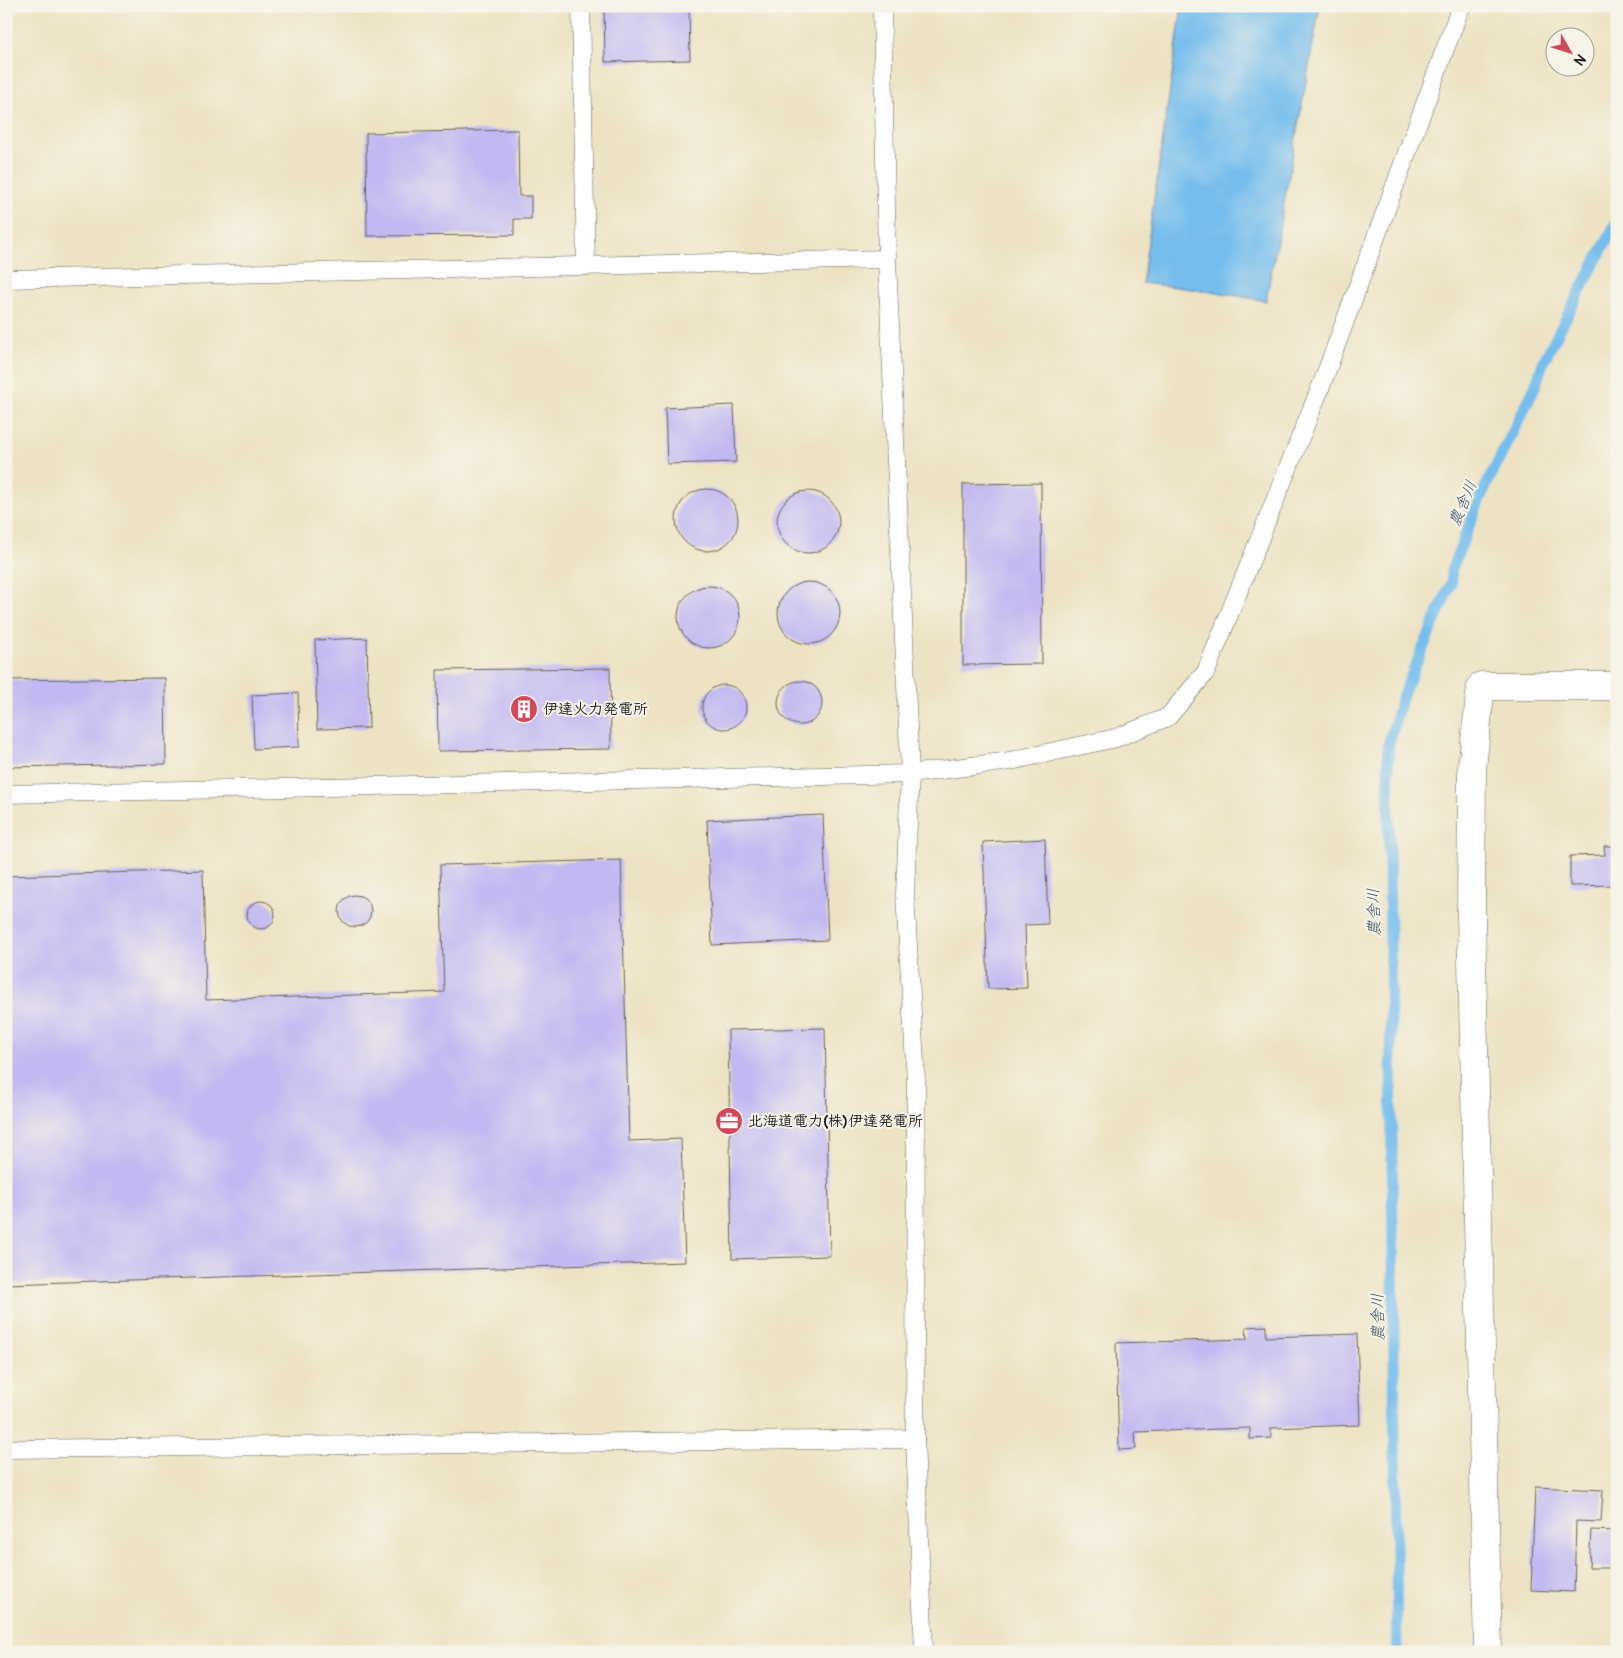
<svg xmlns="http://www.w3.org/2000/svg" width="1623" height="1658" font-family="Pangolin,'Klee One',sans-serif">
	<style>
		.water { fill: #75bded; stroke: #486c84 }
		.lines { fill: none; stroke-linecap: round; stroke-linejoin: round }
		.stream { stroke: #75bded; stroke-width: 11 }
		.building { fill: #c3b9f2 }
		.service-casing { stroke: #656257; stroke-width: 19 }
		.tertiary-casing { stroke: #656257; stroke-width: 29 }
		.service { stroke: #fff; stroke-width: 18 }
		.tertiary { stroke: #fff; stroke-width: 28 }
		.labels { text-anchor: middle; stroke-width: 4; stroke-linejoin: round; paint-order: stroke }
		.poi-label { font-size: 15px; font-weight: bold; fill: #1c1c1c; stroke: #f7f3e8; text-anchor: start }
		.water-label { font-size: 16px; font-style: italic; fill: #3b5465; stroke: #f7f3e8 }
	</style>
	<rect width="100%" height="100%" fill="#f7f3e8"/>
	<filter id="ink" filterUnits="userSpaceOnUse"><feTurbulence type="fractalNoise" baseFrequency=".02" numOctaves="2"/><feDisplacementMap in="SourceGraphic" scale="10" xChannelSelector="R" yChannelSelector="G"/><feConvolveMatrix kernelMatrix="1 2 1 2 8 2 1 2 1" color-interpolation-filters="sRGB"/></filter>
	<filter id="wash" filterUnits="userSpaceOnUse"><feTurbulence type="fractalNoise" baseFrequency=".0096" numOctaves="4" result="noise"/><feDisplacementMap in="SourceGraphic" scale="20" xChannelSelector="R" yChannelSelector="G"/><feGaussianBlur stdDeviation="1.12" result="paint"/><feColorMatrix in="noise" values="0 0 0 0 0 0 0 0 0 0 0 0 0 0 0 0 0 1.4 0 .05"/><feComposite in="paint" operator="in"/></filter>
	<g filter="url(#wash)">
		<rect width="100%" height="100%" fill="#ede3c4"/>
		<path class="water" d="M 1182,6 L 1320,6 L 1266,301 L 1216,292 L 1142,283 Z"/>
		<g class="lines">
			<path class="stream" d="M 1397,1652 L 1388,746 L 1402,697 L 1452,581 L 1451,571 L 1481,496 L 1535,387 L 1544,360 L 1617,221"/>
		</g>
		<g id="blocks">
			<g class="building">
				<path d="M 604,6 L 689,6 L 690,60 L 605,62 Z"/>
				<path d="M 518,130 L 519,196 L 531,196 L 531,219 L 514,219 L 514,235 L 367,236 L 366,133 Z"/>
				<path d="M 734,405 L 736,462 L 667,464 L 665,408 Z"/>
				<path d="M 1041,483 L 1042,664 L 963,665 L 963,484 Z"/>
				<circle cx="707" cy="520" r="31"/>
				<circle cx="808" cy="522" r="31"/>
				<circle cx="809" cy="613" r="31"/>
				<circle cx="709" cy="617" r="31"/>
				<path d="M 367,638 L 369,728 L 317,729 L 315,640 Z"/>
				<path d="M 610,668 L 611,749 L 438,751 L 437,670 Z"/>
				<path d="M 165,678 L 166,764 L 6,767 L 6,680 Z"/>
				<circle cx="800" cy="703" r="22"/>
				<circle cx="724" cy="707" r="22"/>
				<path d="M 298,693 L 299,747 L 254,749 L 252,695 Z"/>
				<path d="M 823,815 L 828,940 L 712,945 L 707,820 Z"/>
				<path d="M 1045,839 L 1048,924 L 1025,925 L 1027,988 L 988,989 L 983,842 Z"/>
				<path d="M 1604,846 L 1617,846 L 1617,885 L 1570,886 L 1570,856 L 1605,855 Z"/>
				<path d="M 621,860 L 629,1141 L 681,1139 L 685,1262 L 6,1284 L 6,876 L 203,870 L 206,1000 L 444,992 L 440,865 Z"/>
				<circle cx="355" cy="911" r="16"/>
				<circle cx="261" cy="915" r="14"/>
				<path d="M 825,1028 L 830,1256 L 732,1259 L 728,1030 Z"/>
				<path d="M 1266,1326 L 1266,1337 L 1357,1334 L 1360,1425 L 1271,1428 L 1271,1438 L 1250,1439 L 1250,1428 L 1135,1432 L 1136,1449 L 1119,1450 L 1116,1343 L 1247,1339 L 1246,1327 Z"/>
				<path d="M 1535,1487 L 1603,1490 L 1601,1522 L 1576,1521 L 1574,1592 L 1531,1590 Z"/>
				<path d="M 1591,1530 L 1617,1531 L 1617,1568 L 1589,1568 Z"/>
			</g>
		</g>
	</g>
	<g filter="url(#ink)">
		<use href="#blocks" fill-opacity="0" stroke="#656257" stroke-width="1"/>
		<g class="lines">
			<g class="service-casing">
				<g id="service">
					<path d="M 581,6 L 586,266"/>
					<path d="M 882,6 L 887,259 L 910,774 L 905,894 L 916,1080 L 915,1439 L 924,1652"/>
					<path d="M 6,279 L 887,259"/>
					<path d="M 6,794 L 910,774 L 1010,761 L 1116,738 L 1168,717 L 1206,672 L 1323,381 L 1461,6"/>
					<path d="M 6,1449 L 915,1439"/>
				</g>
			</g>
			<g class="tertiary-casing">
				<path id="tertiary" d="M 1488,1652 L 1471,917 L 1472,768 L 1481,686 L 1617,686"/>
			</g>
			<use href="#service" class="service"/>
			<use href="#tertiary" class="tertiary"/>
		</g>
	</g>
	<defs>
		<g id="building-disc" transform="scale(1.4375)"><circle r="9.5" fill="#d1495b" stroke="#f7f3e8"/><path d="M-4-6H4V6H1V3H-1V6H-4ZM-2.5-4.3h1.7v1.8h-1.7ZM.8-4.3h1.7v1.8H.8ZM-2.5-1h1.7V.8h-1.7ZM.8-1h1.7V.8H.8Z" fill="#fff"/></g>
		<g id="office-disc" transform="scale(1.4375)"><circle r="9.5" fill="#d1495b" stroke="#f7f3e8"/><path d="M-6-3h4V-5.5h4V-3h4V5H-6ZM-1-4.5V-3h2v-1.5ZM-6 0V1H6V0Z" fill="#fff"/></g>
	</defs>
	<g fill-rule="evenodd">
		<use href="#building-disc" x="524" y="709"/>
		<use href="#office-disc" x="729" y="1121"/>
	</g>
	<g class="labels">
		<g class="poi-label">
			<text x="543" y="714">伊達火力発電所</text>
			<text x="748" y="1126">北海道電力(株)伊達発電所</text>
		</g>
		<g class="water-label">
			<text transform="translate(1462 503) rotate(-67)" y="6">農舎川</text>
			<text transform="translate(1373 912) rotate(-91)" y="6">農舎川</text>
			<text transform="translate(1377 1317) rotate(-91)" y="6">農舎川</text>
		</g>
	</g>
	<rect width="1623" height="1658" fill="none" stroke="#f7f3e8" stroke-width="25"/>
	<g transform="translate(1570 52) rotate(129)"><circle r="24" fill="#f7f3e8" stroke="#9f9d96"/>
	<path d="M0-4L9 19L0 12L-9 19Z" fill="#d1495b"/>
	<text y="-8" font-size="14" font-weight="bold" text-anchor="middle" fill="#1c1c1c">N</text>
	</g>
</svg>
